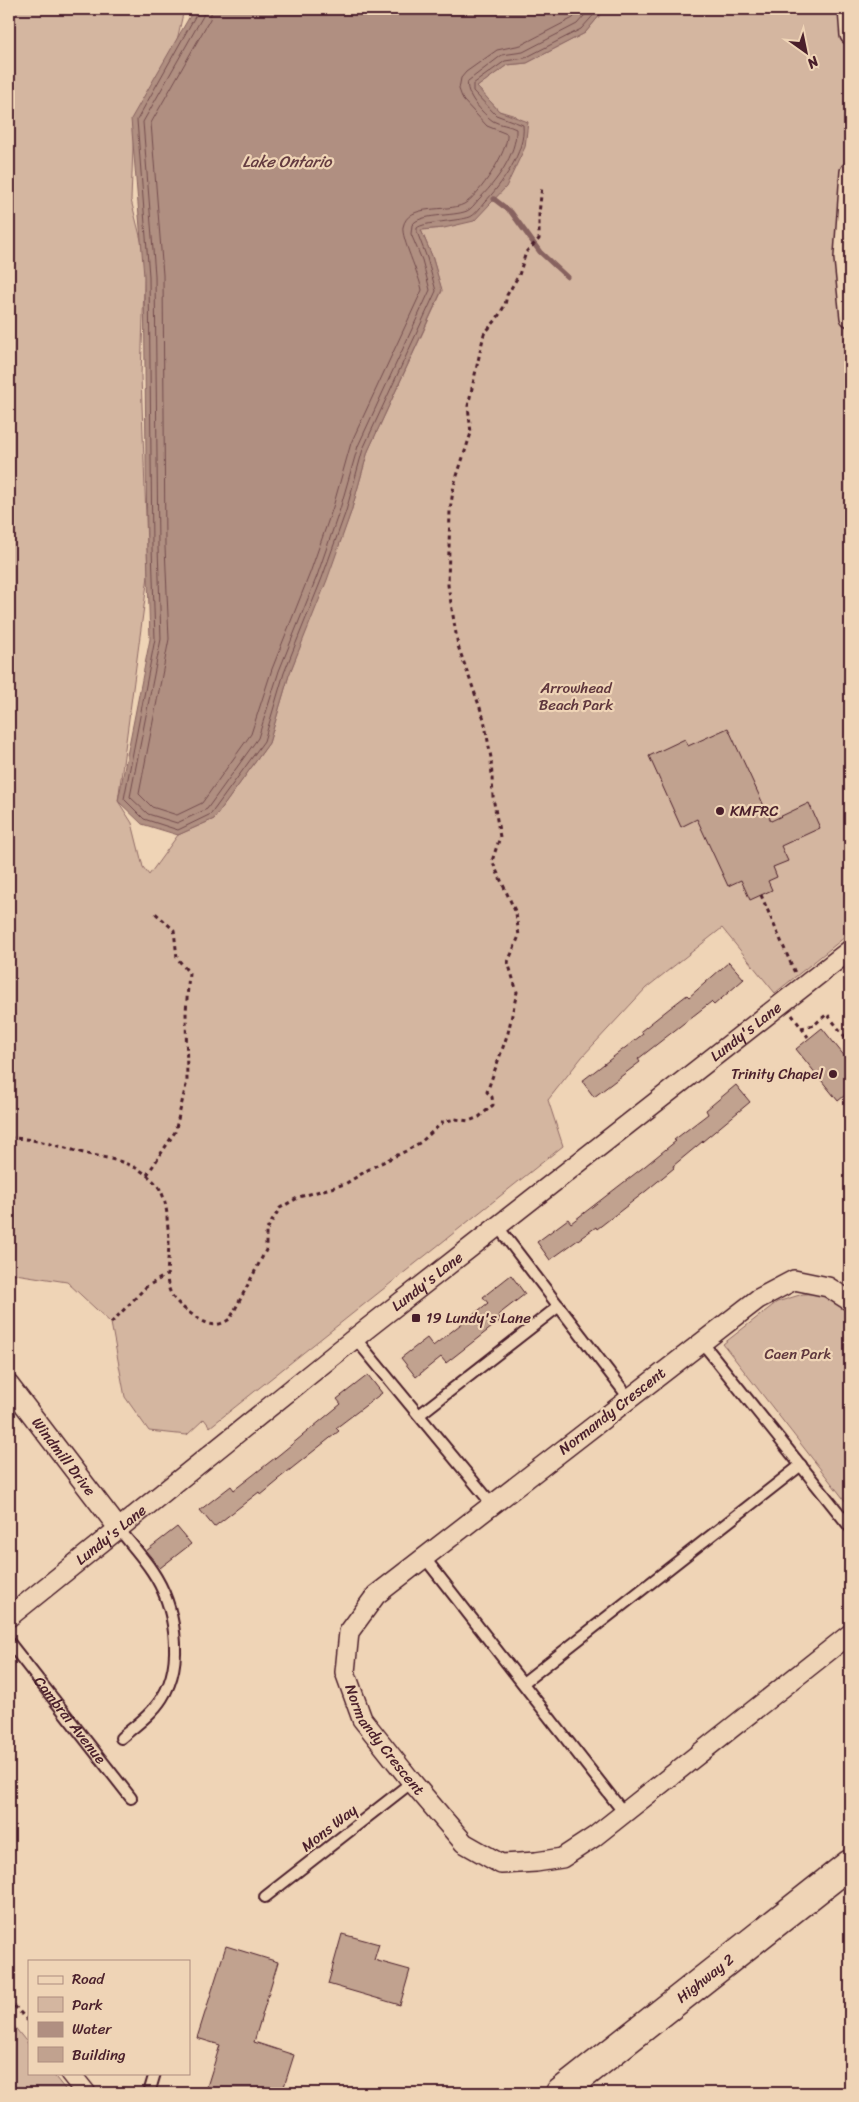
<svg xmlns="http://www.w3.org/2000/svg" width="859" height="2102" font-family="Sriracha,sans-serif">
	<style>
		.green { fill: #d4b6a0; stroke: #8f6a66 }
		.water { fill: #b08f81; stroke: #87625f }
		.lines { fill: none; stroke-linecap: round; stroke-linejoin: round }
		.shore { stroke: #734c4d; stroke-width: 1 }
		.stream { stroke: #87625f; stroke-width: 5 }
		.building { fill: #c1a28f; stroke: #4a1f2b }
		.lane-casing { stroke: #4a1f2b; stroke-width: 14 }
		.street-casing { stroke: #4a1f2b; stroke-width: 22 }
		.secondary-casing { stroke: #4a1f2b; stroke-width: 31 }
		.path { stroke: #4a1f2b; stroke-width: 3; stroke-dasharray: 4 4; stroke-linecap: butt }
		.lane { stroke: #efd4b6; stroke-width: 10 }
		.street { stroke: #efd4b6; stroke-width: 19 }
		.secondary { stroke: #efd4b6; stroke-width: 28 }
		.poi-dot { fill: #4a1f2b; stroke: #efd4b6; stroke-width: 2 }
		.labels { text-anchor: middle; stroke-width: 4.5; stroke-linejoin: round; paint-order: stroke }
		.park-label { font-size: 15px; fill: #5f363d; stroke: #efd4b6 }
		.poi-label { font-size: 15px; fill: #4a1f2b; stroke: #efd4b6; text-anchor: start }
		.street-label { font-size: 15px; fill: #4a1f2b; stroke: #efd4b6 }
		.water-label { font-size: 16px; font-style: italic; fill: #643b40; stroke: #efd4b6 }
	</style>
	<rect width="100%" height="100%" fill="#efd4b6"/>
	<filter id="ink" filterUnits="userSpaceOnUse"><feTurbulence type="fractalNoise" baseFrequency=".02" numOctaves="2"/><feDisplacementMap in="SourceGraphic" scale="10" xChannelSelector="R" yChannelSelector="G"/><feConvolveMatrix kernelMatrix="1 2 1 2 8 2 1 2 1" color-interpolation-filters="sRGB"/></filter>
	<g filter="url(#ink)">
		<g class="green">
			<path d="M 9,9 L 184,9 L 174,54 L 134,122 L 131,200 L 145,256 L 141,376 L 148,576 L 118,801 L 132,823 L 143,867 L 149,875 L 178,835 L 214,819 L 269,743 L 289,675 L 351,512 L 368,451 L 442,291 L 432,256 L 421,230 L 444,228 L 516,116 L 499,111 L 477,87 L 507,65 L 527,63 L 585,33 L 605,9 L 850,9 L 850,933 L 775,993 L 722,928 L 646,988 L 582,1057 L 548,1100 L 563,1146 L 210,1427 L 204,1419 L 187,1435 L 149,1431 L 125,1397 L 111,1323 L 67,1282 L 9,1273 Z"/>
			<path d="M 825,1293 L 850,1309 L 850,1507 L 723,1344 L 777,1302 L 803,1294 Z"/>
			<path d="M 9,2020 L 29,2045 L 29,2073 L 52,2073 L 68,2093 L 9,2093 Z"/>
		</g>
		<path class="water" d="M 194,9 L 605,9 L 585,33 L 527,63 L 507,65 L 477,87 L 499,111 L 528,122 L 525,147 L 506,187 L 474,221 L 444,228 L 421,230 L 432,256 L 442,290 L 368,451 L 351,512 L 327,580 L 289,675 L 269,743 L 214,819 L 178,835 L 142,824 L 118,801 L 150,639 L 147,547 L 144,276 L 131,119 Z"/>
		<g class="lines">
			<g class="shore">
				<path d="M 198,9 L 197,13 L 137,120 L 149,276 L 152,547 L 155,639 L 124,799 L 144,819 L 178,830 L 211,814 L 264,741 L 284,673 L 322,578 L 346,511 L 363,449 L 436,291 L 427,258 L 417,232 L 417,228 C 423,222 459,221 470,217 C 475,215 480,208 484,203 C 501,185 526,152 523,125 L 496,115 L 473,91 L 473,84 L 505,61 L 525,58 L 581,29 L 599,9"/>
				<path d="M 204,9 L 203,16 L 143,122 L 155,275 L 158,547 L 161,639 L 130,797 L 148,814 L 177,823 L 207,809 L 258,738 L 279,671 L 317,576 L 340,509 L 358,446 L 430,290 L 422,260 L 411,234 L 412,225 C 420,213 452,217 467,211 C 471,209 475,204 478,200 C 495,183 517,155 516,129 C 509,125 500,125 493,121 C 483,114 464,93 468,81 L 502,55 L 523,52 L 577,24 L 590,9"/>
				<path d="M 212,9 L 210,19 L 151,123 L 163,275 L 165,547 L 169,639 L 139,794 L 152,807 L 177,815 L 202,803 L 251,734 L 272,669 L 310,573 L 333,507 L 351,443 L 422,290 C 419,274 401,238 403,227 C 408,202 447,213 464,204 C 479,196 509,150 507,134 L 487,126 L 463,100 L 459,89 L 461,78 L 466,72 L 497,50 L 521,45 L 573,18 L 581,9"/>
			</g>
			<path class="stream" d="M 494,199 L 511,212 L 540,252 L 567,277"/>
		</g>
		<g class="building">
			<path d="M 728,728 L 771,821 L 809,803 L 820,828 L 781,846 L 788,861 L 773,867 L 777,877 L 768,881 L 772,890 L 750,900 L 741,880 L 728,886 L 697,819 L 681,827 L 649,756 L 685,739 L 688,746 Z"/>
			<path d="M 729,962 L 744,979 L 714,1005 L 711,1002 L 670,1034 L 638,1059 L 640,1062 L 594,1097 L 582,1081 L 643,1034 L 641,1031 L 670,1008 L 687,995 L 689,997 Z"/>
			<path d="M 822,1028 L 850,1063 L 850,1091 L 838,1101 L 796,1049 Z"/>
			<path d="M 736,1085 L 750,1102 L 673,1166 L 674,1168 L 646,1191 L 597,1229 L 596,1227 L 550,1260 L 537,1242 L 568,1219 L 571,1223 L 645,1166 L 676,1141 L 674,1140 L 708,1114 L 706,1110 Z"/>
			<path d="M 511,1275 L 525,1294 L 498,1315 L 501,1320 L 446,1363 L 441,1357 L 416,1377 L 401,1358 L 427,1338 L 433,1346 L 488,1303 L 483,1297 Z"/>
			<path d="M 368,1375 L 382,1393 L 336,1428 L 339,1431 L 277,1480 L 278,1481 L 261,1495 L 259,1492 L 214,1527 L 200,1510 L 231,1486 L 234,1490 L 280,1454 L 341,1404 L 337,1399 Z"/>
			<path d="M 177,1527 L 191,1544 L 160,1568 L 146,1551 Z"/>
			<path d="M 342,1934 L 379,1944 L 374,1960 L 410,1970 L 400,2005 L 328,1984 Z"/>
			<path d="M 226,1946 L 278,1962 L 254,2042 L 294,2055 L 282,2093 L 205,2093 L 220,2045 L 197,2038 Z"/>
		</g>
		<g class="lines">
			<g class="lane-casing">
				<g id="lane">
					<path d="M 498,1227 L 629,1398"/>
					<path d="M 355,1338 L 492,1504"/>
					<path d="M 701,1341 L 850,1527"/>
					<path d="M 419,1415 L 559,1306"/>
					<path d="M 119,1529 C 130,1543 142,1556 152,1571 C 175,1605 185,1662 162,1698 C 152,1714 135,1726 121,1738"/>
					<path d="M 424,1557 L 624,1813"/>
					<path id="s1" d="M 9,1642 L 131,1798"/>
					<path d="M 523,1683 L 801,1465"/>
					<path d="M 265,1897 L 412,1782"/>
					<path d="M 149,2093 L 155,2073"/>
				</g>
			</g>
			<g class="street-casing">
				<g id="street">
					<path d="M 848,9 L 850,35"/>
					<path d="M 850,172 L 844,258 L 850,317"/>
					<path id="s2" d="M 850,1301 L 828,1287 L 794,1280 L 758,1299 L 376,1595 L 349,1632 L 345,1672 L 362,1719 L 412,1782 L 464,1843 L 501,1864 L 536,1862 L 562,1858 L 594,1837 L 850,1634"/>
					<path id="s3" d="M 9,1385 L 119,1529"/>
					<path id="s4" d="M 9,1617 L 355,1338 L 850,950"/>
					<path d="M 70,2073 L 86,2093"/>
				</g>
			</g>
			<g class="secondary-casing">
				<g id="secondary">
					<path id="s5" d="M 560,2093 L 850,1864"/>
				</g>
			</g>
			<g class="path">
				<path d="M 761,895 L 795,973"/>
				<path d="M 792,1015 L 808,1037"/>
				<path d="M 801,1028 L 814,1025 L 827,1014 L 850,1043"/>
				<path d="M 9,1138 C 35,1138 61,1147 87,1154 C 102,1157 120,1160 134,1167 C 144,1172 151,1178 158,1186 C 164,1195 166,1205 167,1215 C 167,1223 169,1233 169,1241 C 168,1283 158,1293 199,1319 C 211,1326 217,1327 230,1319 L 266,1250 L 266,1231 L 280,1208 L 299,1197 L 345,1184 L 371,1168 L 406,1151 L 421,1142 L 443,1122 L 455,1119 L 469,1121 L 479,1117 L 493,1105 L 492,1097 L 487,1092 L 508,1033 L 517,992 L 508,962 L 519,936 L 516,913 L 492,861 L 500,837 L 493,797 L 491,758 L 484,719 L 458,646 L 448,585 L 450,510 L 454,485 L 471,433 L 468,406 L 484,334 L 496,320 L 505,305 L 507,295 L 519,275 L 526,252 L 539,239 L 539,214 L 542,186"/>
				<path d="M 147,1175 L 175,1132 L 187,1081 L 186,1012 L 189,973 L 177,958 L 174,930 L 153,911"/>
				<path d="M 111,1323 L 146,1287 L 166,1275"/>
				<path d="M 9,2000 L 29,2022"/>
			</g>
			<use href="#lane" class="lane"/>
			<use href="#street" class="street"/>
			<use href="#secondary" class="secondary"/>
		</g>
	</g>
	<g class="poi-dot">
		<circle cx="720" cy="811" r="5"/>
		<circle cx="833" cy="1074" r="5"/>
		<rect x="411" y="1313" width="10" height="10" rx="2.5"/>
	</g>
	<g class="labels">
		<g class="park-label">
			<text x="576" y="693">Arrowhead<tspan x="576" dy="17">Beach Park</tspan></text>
			<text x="798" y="1359">Caen Park</text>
		</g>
		<g class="poi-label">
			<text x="730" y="816">KMFRC</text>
			<text x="823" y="1079" text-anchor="end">Trinity Chapel</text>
			<text x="426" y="1323">19 Lundy's Lane</text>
		</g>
		<g class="street-label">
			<text dy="5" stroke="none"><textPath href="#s4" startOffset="941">Lundy's Lane</textPath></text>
			<text dy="5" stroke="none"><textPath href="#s4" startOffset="536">Lundy's Lane</textPath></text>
			<text transform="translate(612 1411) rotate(-38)" y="5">Normandy Crescent</text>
			<text dy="5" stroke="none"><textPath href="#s3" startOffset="90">Windmill Drive</textPath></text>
			<text dy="5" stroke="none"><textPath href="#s4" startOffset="131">Lundy's Lane</textPath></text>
			<text dy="5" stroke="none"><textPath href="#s1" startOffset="99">Cambrai Avenue</textPath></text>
			<text dy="5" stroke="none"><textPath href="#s2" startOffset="750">Normandy Crescent</textPath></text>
			<text transform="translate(329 1828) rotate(-38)" y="5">Mons Way</text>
			<text dy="5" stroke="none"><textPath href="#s5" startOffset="185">Highway 2</textPath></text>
		</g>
		<g class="water-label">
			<text x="287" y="167">Lake Ontario</text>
		</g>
	</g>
	<rect width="859" height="2102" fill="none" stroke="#efd4b6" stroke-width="30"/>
	<rect x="15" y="15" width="829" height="2072" fill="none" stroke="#4a1f2b" stroke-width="2" filter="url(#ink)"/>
	<rect x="28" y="1960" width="162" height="115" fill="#efd4b6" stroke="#ad8c7e"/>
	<rect x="38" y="1976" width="25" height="8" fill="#efd4b6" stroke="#ad8c7e"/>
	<text x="72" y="1984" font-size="15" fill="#4a1f2b">Road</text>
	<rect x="38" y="1997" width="25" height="15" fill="#d4b6a0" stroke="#ad8c7e"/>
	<text x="72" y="2010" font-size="15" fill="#4a1f2b">Park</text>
	<rect x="38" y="2022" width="25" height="15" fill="#b08f81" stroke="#ad8c7e"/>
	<text x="72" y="2034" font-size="15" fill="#4a1f2b">Water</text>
	<rect x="38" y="2047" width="25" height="15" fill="#c1a28f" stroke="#ad8c7e"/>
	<text x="72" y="2060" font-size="15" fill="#4a1f2b">Building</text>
	<g transform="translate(806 52) rotate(147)" stroke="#efd4b6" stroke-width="4" paint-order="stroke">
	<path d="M0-4L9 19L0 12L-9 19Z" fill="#4a1f2b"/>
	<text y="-8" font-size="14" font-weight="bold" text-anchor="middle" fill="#4a1f2b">N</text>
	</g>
</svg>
